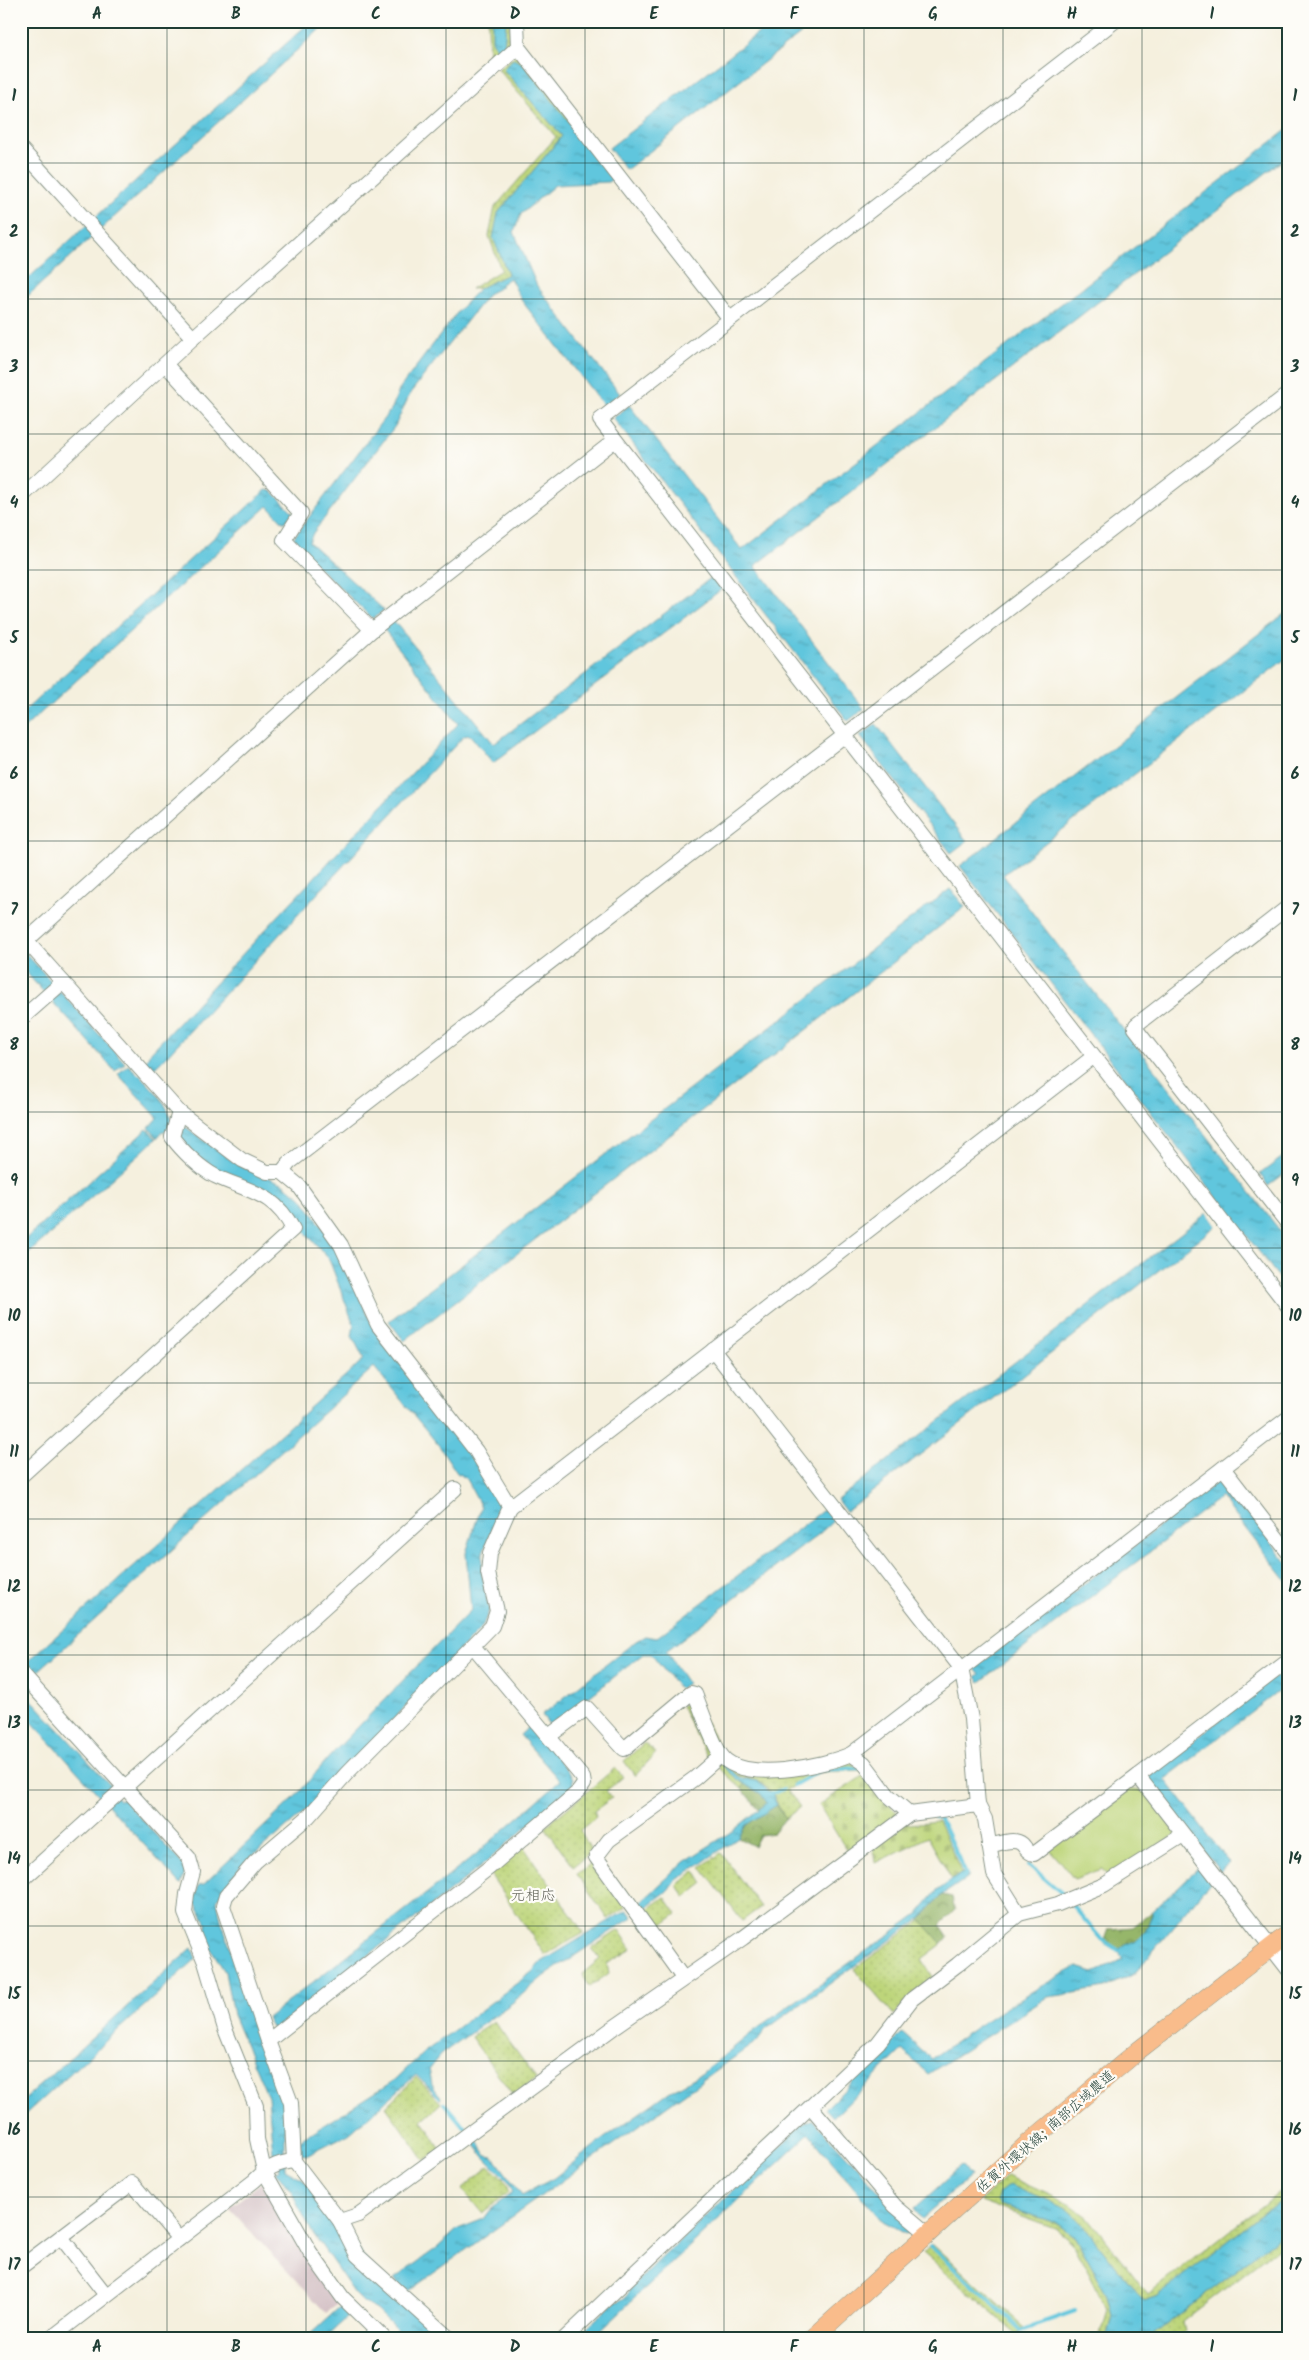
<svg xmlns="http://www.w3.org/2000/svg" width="1309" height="2360" font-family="Kalam,'Klee One',sans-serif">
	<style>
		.industrial { fill: #d2bec3 }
		.grass { fill: url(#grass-dots); stroke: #6e8957 }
		.forest { fill: url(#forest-crowns); stroke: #5a7a4f }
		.cemetery { fill: url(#cemetery-stones); stroke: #6e8957 }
		.park { fill: #bdd57a; stroke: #6e8957 }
		.water { fill: url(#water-ripples); stroke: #408288 }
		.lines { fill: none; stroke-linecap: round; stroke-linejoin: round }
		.stream { stroke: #60c6dd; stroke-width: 4 }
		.minor-casing { stroke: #8a9689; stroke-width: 16 }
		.major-casing { stroke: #8a9689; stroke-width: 19 }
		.minor { stroke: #fff; stroke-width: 14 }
		.major { stroke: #f9bc8b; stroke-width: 18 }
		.grid { fill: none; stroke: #1f3d34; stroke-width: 1; stroke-opacity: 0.55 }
		.labels { text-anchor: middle; stroke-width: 4.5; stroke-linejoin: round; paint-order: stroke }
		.street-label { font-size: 14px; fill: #1f3d34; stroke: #fdfcf7 }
		.neighbourhood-label { font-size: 15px; fill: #63655a; stroke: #fdfcf7 }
		.neatline { fill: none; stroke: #1f3d34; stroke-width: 2 }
		.grid-label { font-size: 16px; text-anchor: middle; font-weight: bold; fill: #1f3d34 }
	</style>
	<defs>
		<pattern id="grass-dots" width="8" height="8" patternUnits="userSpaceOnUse" patternTransform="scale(1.25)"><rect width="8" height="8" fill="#bdd57a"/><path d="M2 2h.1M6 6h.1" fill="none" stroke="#a2b86a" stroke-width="1.8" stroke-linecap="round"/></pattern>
		<pattern id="forest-crowns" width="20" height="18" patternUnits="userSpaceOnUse" patternTransform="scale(1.25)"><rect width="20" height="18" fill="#96b66a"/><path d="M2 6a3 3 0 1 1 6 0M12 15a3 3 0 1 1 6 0" fill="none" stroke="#7a9558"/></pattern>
		<pattern id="cemetery-stones" width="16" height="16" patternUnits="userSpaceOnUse" patternTransform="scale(1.25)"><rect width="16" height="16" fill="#bdd57a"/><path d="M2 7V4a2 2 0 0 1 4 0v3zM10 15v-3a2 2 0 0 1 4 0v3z" fill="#a2b86a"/></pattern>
		<pattern id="water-ripples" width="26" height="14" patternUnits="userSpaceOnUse" patternTransform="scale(1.25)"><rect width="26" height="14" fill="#60c6dd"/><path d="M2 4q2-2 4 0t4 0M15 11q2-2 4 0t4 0" fill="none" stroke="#4fa2b4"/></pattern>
	</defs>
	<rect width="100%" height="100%" fill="#fdfcf7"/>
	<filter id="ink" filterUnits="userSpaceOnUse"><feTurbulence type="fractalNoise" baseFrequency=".02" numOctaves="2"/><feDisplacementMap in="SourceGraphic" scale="10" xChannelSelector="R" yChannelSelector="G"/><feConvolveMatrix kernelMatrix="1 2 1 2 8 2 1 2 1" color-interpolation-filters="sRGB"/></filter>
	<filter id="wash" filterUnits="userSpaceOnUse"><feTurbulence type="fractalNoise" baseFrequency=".0096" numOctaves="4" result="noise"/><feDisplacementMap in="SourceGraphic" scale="20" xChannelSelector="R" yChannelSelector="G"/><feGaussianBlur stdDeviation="1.12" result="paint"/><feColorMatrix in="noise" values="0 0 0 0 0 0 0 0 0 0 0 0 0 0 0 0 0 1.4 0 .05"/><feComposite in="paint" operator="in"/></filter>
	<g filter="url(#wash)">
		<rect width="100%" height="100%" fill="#f5f0de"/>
		<path class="industrial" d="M 262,2182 L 314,2274 L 340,2303 L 326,2313 L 229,2208 Z"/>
		<g class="grass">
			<path d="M 488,21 L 492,21 L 492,40 L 504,48 L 506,21 L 510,21 L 509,48 L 494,60 L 489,60 Z"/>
			<path d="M 518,53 L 617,177 L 503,69 L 562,136 L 498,213 L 509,274 L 480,288 L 471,289 L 501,270 L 489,236 L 495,207 L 556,137 L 498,69 Z"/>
			<path d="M 693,1699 L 730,1767 L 848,1761 L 863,1770 L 820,1772 L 787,1790 L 800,1807 L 785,1819 C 778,1805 772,1787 756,1781 C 740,1775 742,1780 728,1766 L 738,1780 L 745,1782 L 742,1789 L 708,1758 L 681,1706 Z"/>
			<path d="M 644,1743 L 656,1753 L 635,1776 L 624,1761 Z"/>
			<path d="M 615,1768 L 623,1777 L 606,1791 L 612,1798 L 594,1811 L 596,1817 L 580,1830 L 592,1852 L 573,1866 L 545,1827 Z"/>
			<path d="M 523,1846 L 584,1933 L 545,1955 L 490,1874 Z"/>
			<path d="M 721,1853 L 761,1907 L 742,1921 L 701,1867 Z"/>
			<path d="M 595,1860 L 626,1907 L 608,1919 L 577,1874 Z"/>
			<path d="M 695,1871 L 703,1884 L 685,1898 L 678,1885 Z"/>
			<path d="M 665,1897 L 677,1914 L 655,1930 L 643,1913 Z"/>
			<path d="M 922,1920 L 942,1944 L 922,1959 L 933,1977 L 894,2015 L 854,1969 Z"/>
			<path d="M 619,1930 L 632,1949 L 607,1964 L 609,1973 L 590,1987 L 582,1974 L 600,1959 L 592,1948 Z"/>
			<path d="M 494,2021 L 536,2078 L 513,2095 L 471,2037 Z"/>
			<path d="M 416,2077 L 441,2103 L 422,2120 L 441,2149 L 425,2161 L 386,2107 Z"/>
			<path d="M 489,2166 L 507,2183 L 509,2192 L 482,2213 L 462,2189 Z"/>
			<path d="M 1007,2176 L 1070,2204 L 1088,2217 L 1148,2294 L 1288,2185 L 1288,2194 L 1158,2296 L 1143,2301 L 1082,2223 L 999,2193 L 997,2200 L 1001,2206 L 1055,2222 L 1076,2238 L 1107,2294 L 1112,2315 L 1106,2339 L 1099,2339 L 1107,2308 L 1073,2243 L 1055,2228 L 980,2201 Z"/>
			<path d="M 1288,2229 L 1288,2240 L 1183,2321 L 1185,2331 L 1175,2339 L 1148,2339 Z"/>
			<path d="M 933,2244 L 1026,2329 L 1017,2334 L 923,2253 Z"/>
		</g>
		<g class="forest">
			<path d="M 745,1782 L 777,1805 L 785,1819 L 773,1833 L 760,1835 L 754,1846 L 738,1838 L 746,1825 L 759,1810 L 742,1789 Z"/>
			<path d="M 942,1895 L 952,1897 L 955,1910 L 940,1925 L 948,1937 L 942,1944 L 920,1919 Z"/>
			<path d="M 1153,1911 L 1145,1933 L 1135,1943 L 1127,1943 L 1118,1950 L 1104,1943 L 1109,1929 L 1133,1927 Z"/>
		</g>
		<g class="cemetery">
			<path d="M 863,1776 L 885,1802 L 900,1815 L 849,1854 L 819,1805 Z"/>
			<path d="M 938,1821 L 962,1873 L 952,1880 L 928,1837 L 875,1863 L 873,1844 L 905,1822 L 909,1824 Z"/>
		</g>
		<path class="park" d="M 1127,1789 L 1144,1791 L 1177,1834 L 1109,1877 L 1102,1869 L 1074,1879 L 1048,1847 Z"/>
		<g class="water">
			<path d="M 311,21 L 329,21 L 21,302 L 21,285 Z"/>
			<path d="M 492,21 L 506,21 L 504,48 L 499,53 L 492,40 Z"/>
			<path d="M 774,21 L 817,21 L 626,170 L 609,148 Z"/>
			<path d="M 513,59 L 522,63 L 614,178 L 608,182 L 555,185 L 521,214 L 514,232 L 537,286 L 620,394 L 604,406 L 522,301 L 510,278 L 501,284 L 501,287 L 489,293 L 411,392 L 395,426 L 313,533 L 309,542 L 384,610 L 373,619 L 297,547 L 294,537 L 392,408 L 400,388 L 460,309 L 480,288 L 508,274 L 493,238 L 498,213 L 562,136 L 503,69 Z"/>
			<path d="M 1288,129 L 1288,156 L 755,566 L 864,709 L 848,721 L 613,418 L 629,405 L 742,550 Z"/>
			<path d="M 266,490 L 272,491 L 293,512 L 284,523 L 268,506 L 21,731 L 21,714 Z"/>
			<path d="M 712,577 L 722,589 L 493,763 L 470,735 L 464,736 L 161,1062 L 150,1072 L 144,1065 L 150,1053 L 458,724 L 383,628 L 393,620 L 494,744 Z"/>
			<path d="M 1288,611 L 1288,657 L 1003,875 L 1288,1241 L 1288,1289 L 960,866 Z"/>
			<path d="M 876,724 L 967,841 L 951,853 L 860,736 Z"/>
			<path d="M 950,889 L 965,907 L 404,1341 L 389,1321 Z"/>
			<path d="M 21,948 L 125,1063 L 115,1071 L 21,967 Z"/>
			<path d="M 128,1065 C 144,1079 168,1101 172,1122 L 184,1126 L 238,1165 L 282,1183 L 301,1197 L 336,1246 L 375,1331 L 470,1452 L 498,1496 L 501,1510 L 483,1552 L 482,1573 L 489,1611 L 482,1627 L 307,1810 L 239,1868 L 217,1900 L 221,1920 L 285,2105 L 285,2169 L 303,2179 L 336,2227 L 441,2339 L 406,2339 L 377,2310 L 364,2303 L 355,2294 L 312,2232 L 292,2193 L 276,2171 L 279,2170 L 277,2157 L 273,2153 L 268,2097 L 233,2015 L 225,1972 L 204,1937 L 207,1923 L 194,1901 L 199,1885 L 204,1884 L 295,1797 L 331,1755 L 471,1610 L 466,1553 L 481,1507 L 466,1479 L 457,1473 L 440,1447 L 374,1367 L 35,1674 L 25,1664 L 364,1359 L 352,1336 L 354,1325 L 329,1259 L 298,1224 L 278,1195 L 210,1169 L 169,1131 L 163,1131 L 157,1138 L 149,1128 L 158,1118 L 118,1074 Z"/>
			<path d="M 147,1129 L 156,1139 L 21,1260 L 21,1243 Z"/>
			<path d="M 1288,1153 L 1288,1171 L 1268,1186 L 1260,1174 Z"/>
			<path d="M 1207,1213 L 1216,1226 L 846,1512 L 837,1500 Z"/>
			<path d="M 1222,1478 L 1288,1564 L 1288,1583 L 1221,1497 L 980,1682 L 976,1677 L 980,1674 L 975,1668 Z"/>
			<path d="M 826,1508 L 835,1519 L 819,1534 L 666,1651 L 687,1683 L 679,1689 L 651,1654 L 643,1654 L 551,1727 L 542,1715 L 636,1641 L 645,1636 L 656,1638 Z"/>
			<path d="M 1288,1666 L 1288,1684 L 1165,1779 L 1229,1862 L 1220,1872 L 1147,1777 Z"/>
			<path d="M 21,1688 L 112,1787 L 112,1792 L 119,1800 L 124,1800 L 183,1865 L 185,1873 L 181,1885 L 21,1710 Z"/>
			<path d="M 531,1725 L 573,1778 L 573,1786 L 484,1864 L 274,2030 L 267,2018 L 468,1861 L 560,1781 L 520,1735 Z"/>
			<path d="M 722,1765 L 728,1766 L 740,1778 L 757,1781 L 772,1794 L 777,1805 L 746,1825 L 738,1838 L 678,1879 L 666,1892 L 640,1912 L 636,1907 L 684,1862 L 734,1830 L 767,1803 L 761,1794 L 738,1780 Z"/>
			<path d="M 1199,1867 L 1211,1881 L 1134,1974 L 1105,1988 L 1048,1997 L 928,2074 L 902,2050 L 833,2118 L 825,2109 L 902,2033 L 931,2059 C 978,2025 1025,1993 1077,1967 L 1094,1972 L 1123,1959 L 1118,1950 L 1127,1943 L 1135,1943 L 1145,1933 L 1153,1911 Z"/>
			<path d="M 962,1873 L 969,1877 L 942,1895 L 920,1919 L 765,2030 L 757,2041 L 406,2293 L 394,2279 L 437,2248 L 458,2229 L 484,2219 L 492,2208 L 513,2192 L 509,2182 L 484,2157 L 471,2140 L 475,2137 L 486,2155 L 493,2156 L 522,2195 L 554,2178 L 603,2139 L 669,2092 L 701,2074 L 754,2031 L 918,1914 L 937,1891 Z"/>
			<path d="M 627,1910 L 633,1917 L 544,1976 L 512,2003 L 440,2055 L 429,2069 L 432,2085 L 441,2097 L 440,2099 L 416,2075 L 350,2133 L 306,2155 L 301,2154 L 300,2140 L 395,2080 L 422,2054 L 532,1972 L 540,1963 Z"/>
			<path d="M 192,1948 L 196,1959 L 21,2118 L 21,2102 Z"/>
			<path d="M 813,2119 L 908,2223 L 909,2233 L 905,2234 L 883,2222 L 809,2134 L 591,2339 L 574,2339 L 615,2302 C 623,2301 629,2295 631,2287 L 803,2124 Z"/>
			<path d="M 961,2166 L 970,2176 L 922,2219 L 914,2209 Z"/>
			<path d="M 1009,2185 L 1067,2209 L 1082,2223 L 1143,2301 L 1158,2296 L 1288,2194 L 1288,2229 L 1148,2339 L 1106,2339 L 1112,2315 L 1107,2294 L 1076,2238 L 1055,2222 L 1001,2206 L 997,2200 L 999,2193 Z"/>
			<path d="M 342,2305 L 351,2314 L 324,2339 L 305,2339 Z"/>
		</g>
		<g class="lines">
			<g class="stream">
				<path d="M 689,1702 L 696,1722 L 707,1742"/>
				<path d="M 794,1785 L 820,1770 L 859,1768"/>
				<path d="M 769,1795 L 783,1789"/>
				<path d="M 935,1817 L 939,1817 L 966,1874 L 961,1878"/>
				<path d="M 1029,1865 L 1065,1896"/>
				<path d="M 1072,1905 L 1101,1939 L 1118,1950"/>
				<path d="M 444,2103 L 465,2128"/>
				<path d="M 931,2246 L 1021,2330 L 1075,2311"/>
			</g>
		</g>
	</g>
	<g filter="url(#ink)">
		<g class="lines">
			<g class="minor-casing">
				<g id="minor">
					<path d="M 517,21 L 518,47 L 730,319"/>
					<path d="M 1115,21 L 600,420 L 1288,1306"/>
					<path d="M 21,149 L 193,338"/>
					<path d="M 166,365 L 301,513 L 284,540 L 372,630"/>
					<path d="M 21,497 L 193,338 L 518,47"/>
					<path d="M 1288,907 L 1136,1025 L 1135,1028 L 1288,1224"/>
					<path d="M 21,935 L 179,1112 L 242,1160 L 267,1172 L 282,1172 L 299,1186 L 341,1245 L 378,1325 L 476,1451 L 510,1507 L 490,1553 L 488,1573 L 497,1611 L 492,1626 L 347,1773 L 308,1817 L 255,1862 L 226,1896 L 223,1906 L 268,2041 L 291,2103 L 294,2161 L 340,2221 L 358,2215 L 613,2028 L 743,1938 L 910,1814 L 978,1805"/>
					<path d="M 26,941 L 372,630 L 614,441"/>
					<path d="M 21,1019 L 63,982"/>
					<path d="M 282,1172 L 289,1163 L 1288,394"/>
					<path d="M 713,1350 L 961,1668 L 971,1719 L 978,1805 L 985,1819 L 994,1874 L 1019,1914"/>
					<path d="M 1223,1468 L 1288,1552"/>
					<path d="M 21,1476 L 293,1229 C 274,1192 249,1192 215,1176 C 200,1168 182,1151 172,1137 L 179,1112"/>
					<path d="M 510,1507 L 1093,1057"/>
					<path d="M 1288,1661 L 1138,1776 L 1288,1969"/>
					<path d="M 21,1673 L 189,1858 L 193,1872 L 187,1894 L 185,1913 L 205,1962 L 225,2029 L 256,2106 L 257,2139 L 264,2171 L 310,2252 L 343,2298 L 385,2339"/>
					<path d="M 549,1736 L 587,1708 L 624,1749 L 691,1693 L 695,1694 C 702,1711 712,1742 721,1755 C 741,1784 824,1766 851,1754 L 864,1763 L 888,1795 L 910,1814"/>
					<path d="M 851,1754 L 1288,1418"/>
					<path d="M 989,1846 C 998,1844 1014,1837 1022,1844 C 1026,1848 1027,1853 1034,1854 L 1138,1776"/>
					<path d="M 21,1881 L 455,1489"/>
					<path d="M 683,1978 L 596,1857 L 609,1840 L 695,1778 L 721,1755"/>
					<path d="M 268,2041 L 490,1867 L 579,1791 L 584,1784 L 583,1778 L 473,1646"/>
					<path d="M 811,2107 L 895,2206 L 928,2234"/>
					<path d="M 340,2221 L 357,2255 L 450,2339"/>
					<path d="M 61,2237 L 106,2295"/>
					<path d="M 21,2267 L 132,2183 L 179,2239"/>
					<path d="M 50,2339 L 254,2181 C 266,2169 276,2163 294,2161"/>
					<path d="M 564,2339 L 878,2043 L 912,1999 L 957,1965 L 1019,1914 L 1058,1904 L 1104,1885 L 1183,1835"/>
				</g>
			</g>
			<g class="major-casing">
				<path id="major" d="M 812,2339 L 1025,2146 L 1139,2050 L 1288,1934"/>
			</g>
			<use href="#minor" class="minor"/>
			<use href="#major" class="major"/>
		</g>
	</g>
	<path class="grid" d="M 167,21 L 167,2339M 306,21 L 306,2339M 446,21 L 446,2339M 585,21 L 585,2339M 724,21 L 724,2339M 864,21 L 864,2339M 1003,21 L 1003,2339M 1142,21 L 1142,2339M 21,163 L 1288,163M 21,299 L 1288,299M 21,434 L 1288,434M 21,570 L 1288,570M 21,705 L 1288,705M 21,841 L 1288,841M 21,977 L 1288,977M 21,1112 L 1288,1112M 21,1248 L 1288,1248M 21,1383 L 1288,1383M 21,1519 L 1288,1519M 21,1655 L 1288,1655M 21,1790 L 1288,1790M 21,1926 L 1288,1926M 21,2061 L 1288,2061M 21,2197 L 1288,2197"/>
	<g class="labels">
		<g class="street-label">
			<text transform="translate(1045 2131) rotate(-41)" y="5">佐賀外環状線; 南部広域農道</text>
		</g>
		<g class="neighbourhood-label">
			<text x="533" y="1900">元相応</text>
		</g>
	</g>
	<rect width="1309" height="2360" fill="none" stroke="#fdfcf7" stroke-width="55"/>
	<rect x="28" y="28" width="1254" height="2304" class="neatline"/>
	<g class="grid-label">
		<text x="97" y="19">A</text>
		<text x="236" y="19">B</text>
		<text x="376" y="19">C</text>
		<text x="515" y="19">D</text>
		<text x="654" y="19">E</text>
		<text x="794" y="19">F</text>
		<text x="933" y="19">G</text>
		<text x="1072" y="19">H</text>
		<text x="1212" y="19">I</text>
		<text x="14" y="101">1</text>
		<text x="1295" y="101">1</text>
		<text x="14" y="237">2</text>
		<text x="1295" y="237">2</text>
		<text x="14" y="372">3</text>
		<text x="1295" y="372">3</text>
		<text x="14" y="508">4</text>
		<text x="1295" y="508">4</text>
		<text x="14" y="643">5</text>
		<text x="1295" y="643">5</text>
		<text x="14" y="779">6</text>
		<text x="1295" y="779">6</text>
		<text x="14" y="915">7</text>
		<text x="1295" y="915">7</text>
		<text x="14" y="1050">8</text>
		<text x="1295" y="1050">8</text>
		<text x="14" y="1186">9</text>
		<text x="1295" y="1186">9</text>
		<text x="14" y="1321">10</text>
		<text x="1295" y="1321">10</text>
		<text x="14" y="1457">11</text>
		<text x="1295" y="1457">11</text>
		<text x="14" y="1592">12</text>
		<text x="1295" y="1592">12</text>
		<text x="14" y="1728">13</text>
		<text x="1295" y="1728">13</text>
		<text x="14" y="1864">14</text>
		<text x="1295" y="1864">14</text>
		<text x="14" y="1999">15</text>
		<text x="1295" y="1999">15</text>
		<text x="14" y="2135">16</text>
		<text x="1295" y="2135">16</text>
		<text x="14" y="2270">17</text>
		<text x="1295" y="2270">17</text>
		<text x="97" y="2352">A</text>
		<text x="236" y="2352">B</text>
		<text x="376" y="2352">C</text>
		<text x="515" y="2352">D</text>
		<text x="654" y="2352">E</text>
		<text x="794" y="2352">F</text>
		<text x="933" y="2352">G</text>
		<text x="1072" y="2352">H</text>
		<text x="1212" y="2352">I</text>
	</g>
</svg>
